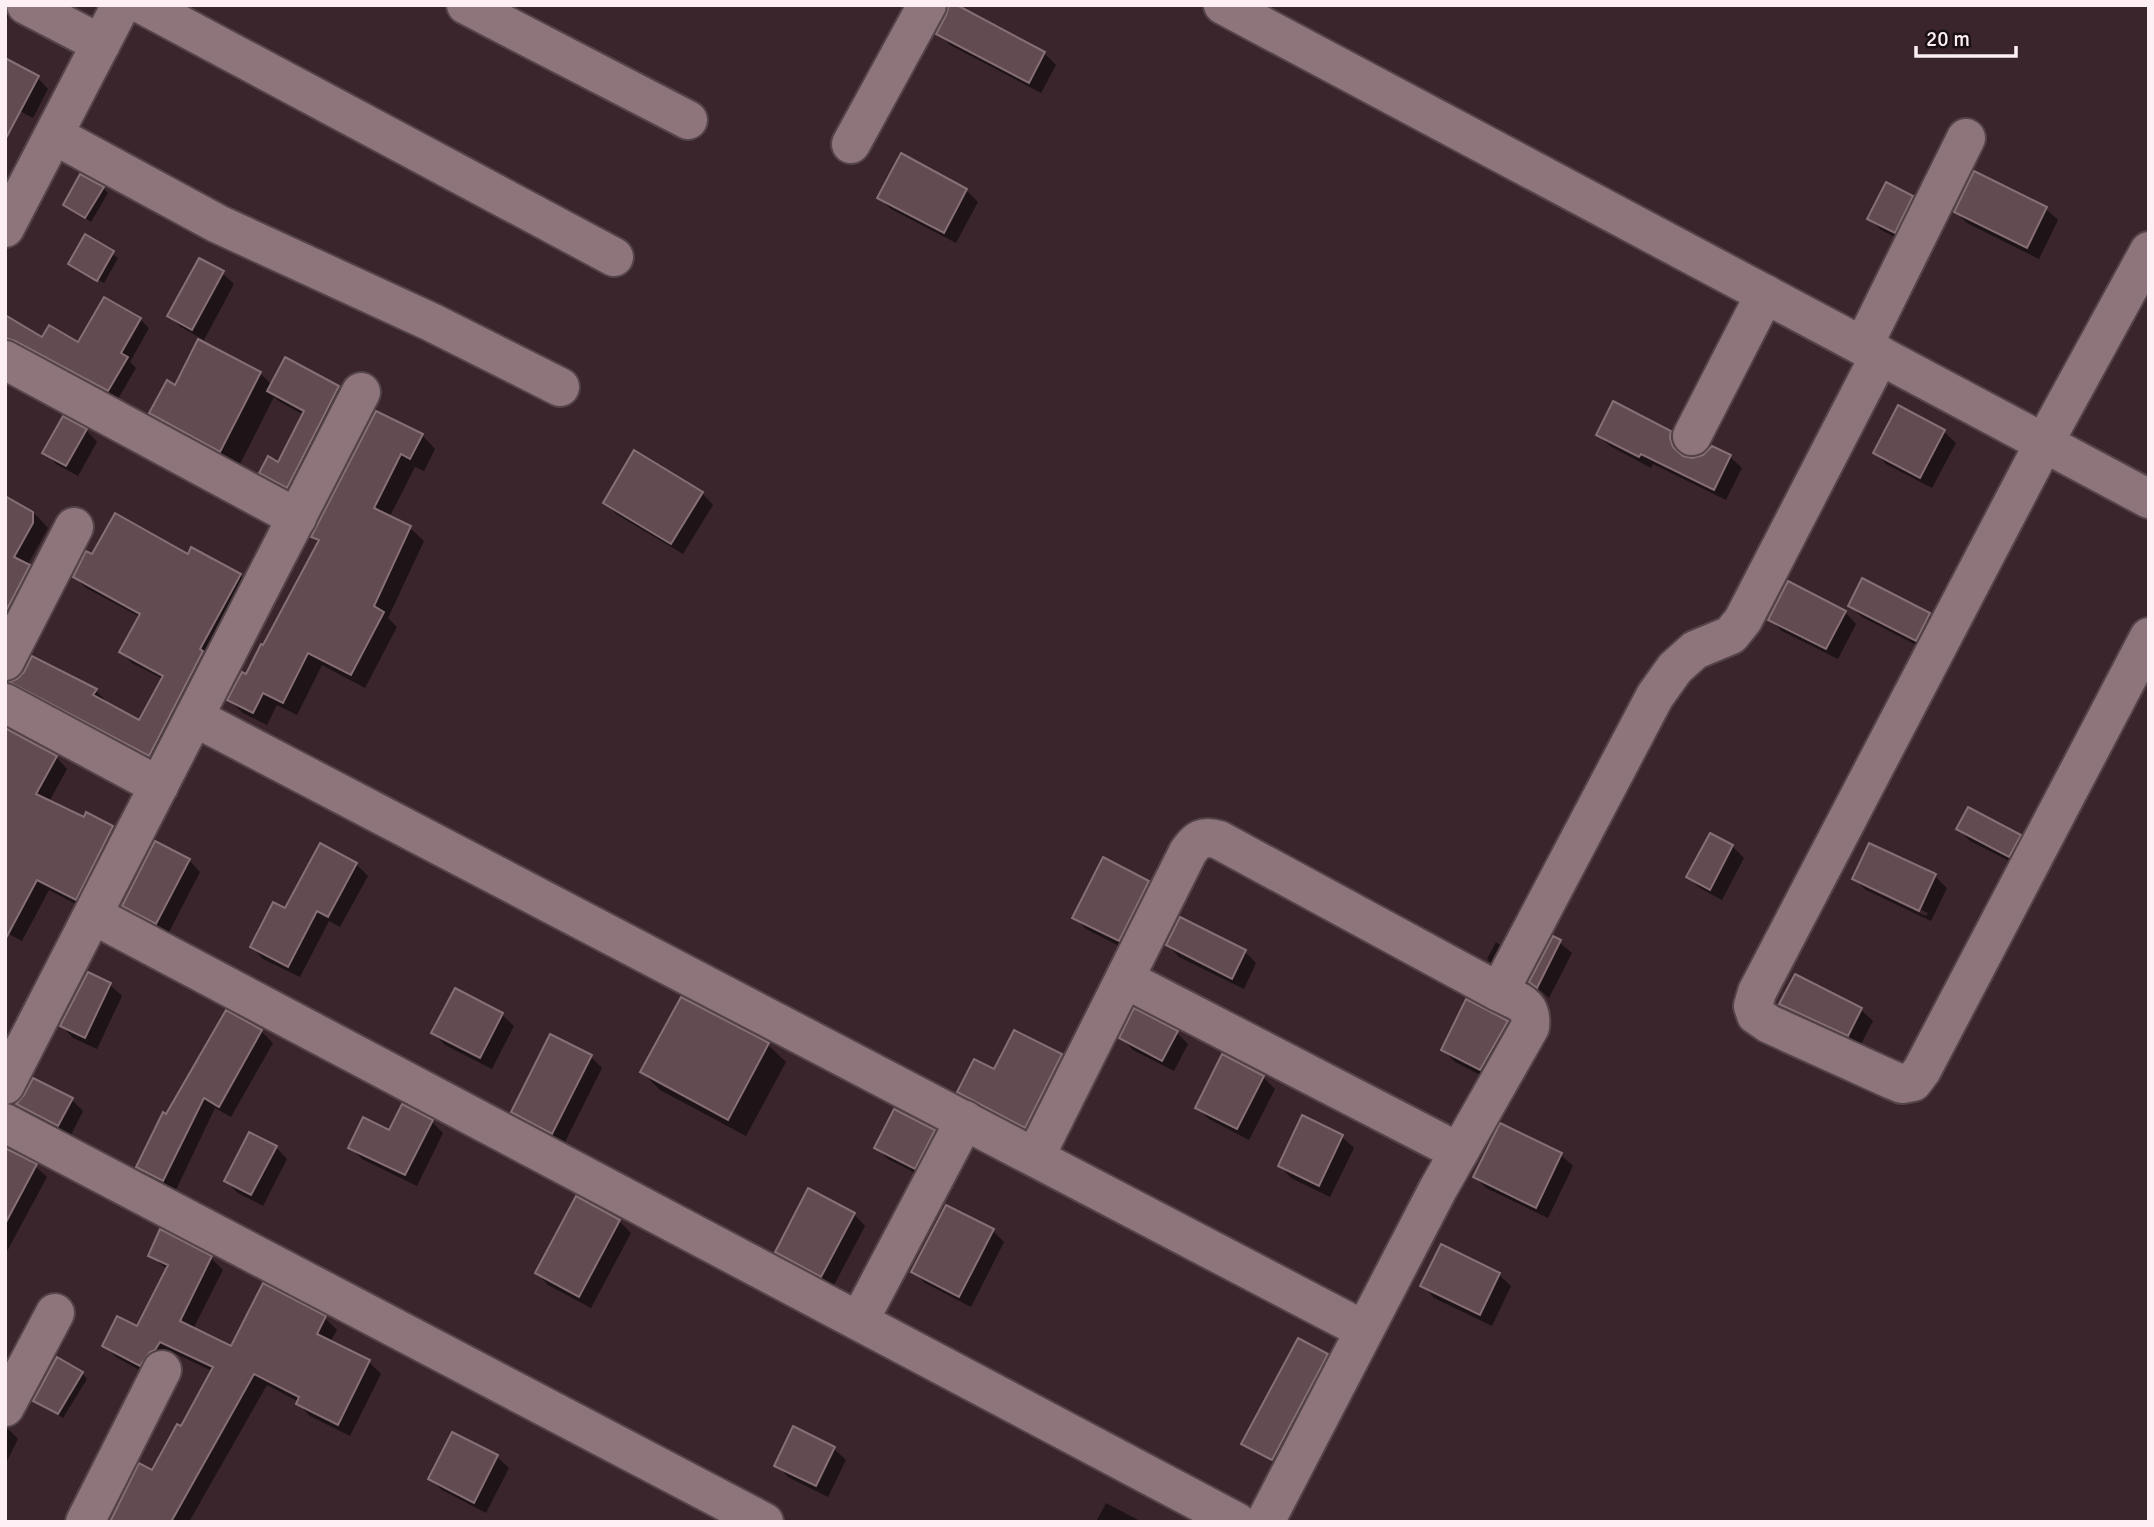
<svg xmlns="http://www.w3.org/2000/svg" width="2154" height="1527" font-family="Signika,sans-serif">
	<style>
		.shadow { fill: #0007; fill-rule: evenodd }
		.building { fill: #624c52; stroke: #876f76; stroke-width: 2 }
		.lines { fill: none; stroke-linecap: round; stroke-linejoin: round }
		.street-casing { stroke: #544449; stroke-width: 42 }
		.street { stroke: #8e757c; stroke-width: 38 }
	</style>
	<rect width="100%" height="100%" fill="#39252b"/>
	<g class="shadow">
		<path d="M 5,8 L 10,13 L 5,22 Z"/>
		<path d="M 938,33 L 1044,53 L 1056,65 L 1041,93 L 950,45 Z"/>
		<path d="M 38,78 L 48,89 L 33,118 L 5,103 Z"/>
		<path d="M 1975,174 L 2046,209 L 2058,220 L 2039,259 L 1967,223 L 1956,212 Z"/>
		<path d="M 103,188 L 108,193 L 91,222 L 65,204 Z"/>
		<path d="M 966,190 L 978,202 L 956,243 L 891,209 L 879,198 Z"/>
		<path d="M 1912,197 L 1924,209 L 1907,243 L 1881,230 L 1869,218 Z"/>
		<path d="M 86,237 L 118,258 L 104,283 L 74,265 Z"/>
		<path d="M 222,273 L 234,284 L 204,340 L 181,327 L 169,316 Z"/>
		<path d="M 5,317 L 43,339 L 78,344 L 140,319 L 149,328 L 130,362 L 136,368 L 118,399 L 26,349 L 14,347 L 5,350 Z"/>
		<path d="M 286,360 L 338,388 L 349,399 L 298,497 L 272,483 L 261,472 L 279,464 L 304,415 L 280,402 L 274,397 L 238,468 L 169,430 L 151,413 L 175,387 L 260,373 L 272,385 Z"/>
		<path d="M 377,413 L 422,435 L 435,449 L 424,471 L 415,467 L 389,518 L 410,528 L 424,541 L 388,618 L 397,627 L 365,688 L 322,665 L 297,715 L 277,705 L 267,725 L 243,713 L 229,700 L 264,647 L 319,543 L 313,537 Z"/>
		<path d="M 86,430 L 97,442 L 78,476 L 56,464 L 45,452 Z"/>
		<path d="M 1670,432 L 1682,444 L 1683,458 L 1692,460 L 1704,456 L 1712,448 L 1730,457 L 1742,468 L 1726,500 L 1653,464 L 1651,468 L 1610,446 L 1598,435 Z"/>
		<path d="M 1944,432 L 1956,443 L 1932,488 L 1886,464 L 1875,452 Z"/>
		<path d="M 702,493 L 713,505 L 683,554 L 616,514 L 605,502 Z"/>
		<path d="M 5,498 L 37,516 L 48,528 L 27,566 L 40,578 L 5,646 Z"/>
		<path d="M 188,556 L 240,575 L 251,586 L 161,766 L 22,693 L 12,683 L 96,691 L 107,702 L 105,704 L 140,722 L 163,679 L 132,663 L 121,652 L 140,617 L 86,588 L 75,577 L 93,557 Z"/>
		<path d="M 1863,580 L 1929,615 L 1941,626 L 1928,651 L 1862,617 L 1850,606 Z"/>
		<path d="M 1845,612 L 1856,624 L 1838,659 L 1782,631 L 1770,619 Z"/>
		<path d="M 5,730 L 56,757 L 67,769 L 49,802 L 84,820 L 87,815 L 112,828 L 124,839 L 87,910 L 49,890 L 22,941 L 5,932 Z"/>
		<path d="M 1958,829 L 2020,836 L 2031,848 L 2021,867 L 1970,841 Z"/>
		<path d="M 1870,845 L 1935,876 L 1947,888 L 1931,921 L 1866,890 L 1854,879 ZM 1865,884 L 1928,913 L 1926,916 L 1865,887 Z"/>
		<path d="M 1732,846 L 1744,858 L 1722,900 L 1700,888 L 1688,877 Z"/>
		<path d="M 189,860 L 200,872 L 168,934 L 136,917 L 124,905 Z"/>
		<path d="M 356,864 L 368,876 L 340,927 L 329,921 L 300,977 L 263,959 L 252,947 L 286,910 Z"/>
		<path d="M 1148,882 L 1160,894 L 1131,952 L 1086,929 L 1074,917 Z"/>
		<path d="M 1554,938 L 1572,953 L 1549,998 L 1531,982 Z"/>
		<path d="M 1496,942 L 1505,949 L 1493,965 L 1487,959 Z"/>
		<path d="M 1168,945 L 1245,952 L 1256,963 L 1244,989 L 1179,957 Z"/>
		<path d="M 89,974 L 110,985 L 122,996 L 97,1049 L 73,1038 L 62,1026 Z"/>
		<path d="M 682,999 L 768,1045 L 786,1062 L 746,1136 L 660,1090 L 642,1072 Z"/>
		<path d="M 1467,1001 L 1507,1022 L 1519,1034 L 1492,1081 L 1455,1062 L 1443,1050 Z"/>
		<path d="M 1781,1004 L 1861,1010 L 1873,1021 L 1860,1046 L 1793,1016 Z"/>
		<path d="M 502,1015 L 514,1026 L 492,1069 L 445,1045 L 433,1033 Z"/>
		<path d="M 261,1031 L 273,1043 L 231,1117 L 215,1108 L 175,1192 L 150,1178 L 138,1167 L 167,1116 Z"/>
		<path d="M 1176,1032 L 1188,1044 L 1174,1071 L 1133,1050 L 1121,1038 Z"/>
		<path d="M 1061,1056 L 1073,1067 L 1037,1138 L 971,1103 L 959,1092 Z"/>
		<path d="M 591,1057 L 602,1068 L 564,1144 L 524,1123 L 513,1111 Z"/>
		<path d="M 1263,1077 L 1275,1089 L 1249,1140 L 1209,1119 L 1197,1108 Z"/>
		<path d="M 72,1100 L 83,1111 L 70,1137 L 29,1115 L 18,1104 Z"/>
		<path d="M 431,1121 L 443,1133 L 417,1186 L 362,1159 L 350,1147 L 390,1132 Z"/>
		<path d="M 1501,1126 L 1561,1155 L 1573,1166 L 1548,1218 L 1486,1188 L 1475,1177 Z"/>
		<path d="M 934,1131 L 946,1143 L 927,1179 L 888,1159 L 876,1148 Z"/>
		<path d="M 1342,1137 L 1354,1148 L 1330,1197 L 1291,1178 L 1280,1166 Z"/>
		<path d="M 276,1147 L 287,1159 L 263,1206 L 238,1193 L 226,1181 Z"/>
		<path d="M 5,1149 L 35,1166 L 47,1177 L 5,1255 Z"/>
		<path d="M 854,1214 L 865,1226 L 833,1287 L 788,1263 L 777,1252 Z"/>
		<path d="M 619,1221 L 631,1233 L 591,1308 L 548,1285 L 537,1273 Z"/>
		<path d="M 993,1231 L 1004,1242 L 971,1307 L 925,1283 L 914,1272 Z"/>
		<path d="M 1442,1247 L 1499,1275 L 1511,1286 L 1492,1326 L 1434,1298 L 1423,1286 Z"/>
		<path d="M 150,1255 L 211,1258 L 223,1270 L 193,1329 L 232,1348 L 325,1318 L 337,1330 L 330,1342 L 369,1362 L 381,1374 L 350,1436 L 310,1416 L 298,1404 L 299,1402 L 267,1385 L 189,1522 L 112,1522 L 153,1472 L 182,1429 L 212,1371 L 172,1352 L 167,1362 L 152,1377 L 116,1357 L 104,1345 L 138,1329 L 168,1270 Z"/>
		<path d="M 1327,1355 L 1332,1360 L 1278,1464 L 1249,1449 L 1244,1443 Z"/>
		<path d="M 82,1373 L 87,1379 L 63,1418 L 35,1400 Z"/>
		<path d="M 5,1429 L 9,1430 L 18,1439 L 5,1465 Z"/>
		<path d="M 794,1429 L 834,1449 L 846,1460 L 828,1497 L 788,1477 L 777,1465 Z"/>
		<path d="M 453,1434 L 497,1457 L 509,1468 L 486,1513 L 442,1490 L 430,1479 Z"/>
		<path d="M 1106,1503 L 1142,1522 L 1096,1522 Z"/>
	</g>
	<g class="building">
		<path d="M 949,5 L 957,5 L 1045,52 L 1029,83 L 936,34 L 946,15 Z"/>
		<path d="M 5,58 L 39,76 L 5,140 Z"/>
		<path d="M 901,153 L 967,189 L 944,233 L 877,198 Z"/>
		<path d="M 1974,171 L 2047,207 L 2027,248 L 1954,212 Z"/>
		<path d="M 80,174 L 104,187 L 85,218 L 63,205 Z"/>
		<path d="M 1886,182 L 1913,196 L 1895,233 L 1867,219 Z"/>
		<path d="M 85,234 L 114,251 L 97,281 L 68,264 Z"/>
		<path d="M 199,258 L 224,271 L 192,330 L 167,316 Z"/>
		<path d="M 104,297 L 141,318 L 121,353 L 128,357 L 108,391 L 15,341 L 5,338 L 5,315 L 42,337 L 49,325 L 78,342 Z"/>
		<path d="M 198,339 L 261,372 L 220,452 L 149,413 L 167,380 L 175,385 Z"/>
		<path d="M 285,357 L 339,386 L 287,488 L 259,473 L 268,456 L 278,462 L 304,411 L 267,391 Z"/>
		<path d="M 1613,401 L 1671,431 L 1670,438 L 1673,447 L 1683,456 L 1692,458 L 1703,455 L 1712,446 L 1731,455 L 1714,490 L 1641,454 L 1639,457 L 1596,435 Z"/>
		<path d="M 1898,405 L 1945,430 L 1920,478 L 1873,453 Z"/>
		<path d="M 376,411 L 423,434 L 410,459 L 401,454 L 374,508 L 411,526 L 374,606 L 384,612 L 351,675 L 308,653 L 283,703 L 263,693 L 253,713 L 227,700 L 242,672 L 246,674 L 261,644 L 263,645 L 319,540 L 311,537 Z"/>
		<path d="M 63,416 L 87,429 L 66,466 L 42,453 Z"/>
		<path d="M 634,450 L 703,492 L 671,544 L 603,503 Z"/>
		<path d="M 5,496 L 33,512 L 33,523 L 14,557 L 30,565 L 5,613 Z"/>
		<path d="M 115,513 L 188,554 L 191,547 L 241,574 L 200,649 L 203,651 L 149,756 L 9,682 L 17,679 L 24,672 L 32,656 L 97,689 L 93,695 L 139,720 L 163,676 L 119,652 L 140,614 L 73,577 L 86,551 L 92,554 Z"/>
		<path d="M 1862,578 L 1930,613 L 1916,641 L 1848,606 Z"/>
		<path d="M 1788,581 L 1846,611 L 1826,649 L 1768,620 Z"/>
		<path d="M 5,728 L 57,756 L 36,794 L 84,817 L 86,812 L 113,826 L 76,900 L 37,880 L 5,940 Z"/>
		<path d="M 1968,807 L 2021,835 L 2009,857 L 1956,829 Z"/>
		<path d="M 1710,833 L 1733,845 L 1710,890 L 1686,877 Z"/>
		<path d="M 155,841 L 190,859 L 156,924 L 122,906 Z"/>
		<path d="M 320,843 L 357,863 L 328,917 L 317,911 L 288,967 L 250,947 L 273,902 L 285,908 Z"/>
		<path d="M 1869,843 L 1936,874 L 1919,911 L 1852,879 Z"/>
		<path d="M 1103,857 L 1149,881 L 1119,941 L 1072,918 Z"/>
		<path d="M 1180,917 L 1246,950 L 1232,979 L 1166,945 Z"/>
		<path d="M 1553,936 L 1561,940 L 1537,988 L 1529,982 Z"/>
		<path d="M 88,972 L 111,983 L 85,1038 L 60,1026 Z"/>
		<path d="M 1795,974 L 1862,1008 L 1848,1036 L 1779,1004 Z"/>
		<path d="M 455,988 L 503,1013 L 480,1058 L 431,1033 Z"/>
		<path d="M 681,997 L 769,1043 L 728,1120 L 640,1072 Z"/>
		<path d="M 1466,999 L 1508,1021 L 1480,1070 L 1441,1050 Z"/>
		<path d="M 1134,1008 L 1178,1031 L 1162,1061 L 1119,1038 Z"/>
		<path d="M 226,1010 L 262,1030 L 219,1107 L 204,1098 L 163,1181 L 136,1167 L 163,1112 L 166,1114 Z"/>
		<path d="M 1014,1030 L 1062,1054 L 1025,1128 L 957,1092 L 974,1059 L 994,1069 Z"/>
		<path d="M 550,1034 L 592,1055 L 552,1134 L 511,1112 Z"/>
		<path d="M 1222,1054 L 1264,1076 L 1237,1129 L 1195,1108 Z"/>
		<path d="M 33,1078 L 73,1098 L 58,1126 L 16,1104 L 24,1095 Z"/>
		<path d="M 402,1104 L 433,1120 L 405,1175 L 348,1148 L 363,1117 L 389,1130 Z"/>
		<path d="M 894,1109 L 935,1130 L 915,1169 L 874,1148 Z"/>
		<path d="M 1302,1115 L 1343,1135 L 1319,1186 L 1278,1166 Z"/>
		<path d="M 1500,1123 L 1562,1153 L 1536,1208 L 1473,1177 Z"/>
		<path d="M 249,1132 L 277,1146 L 251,1195 L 224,1181 Z"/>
		<path d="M 5,1148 L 37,1164 L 5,1224 Z"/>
		<path d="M 808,1188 L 855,1213 L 821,1277 L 775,1252 Z"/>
		<path d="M 576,1196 L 620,1220 L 579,1297 L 535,1273 Z"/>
		<path d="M 946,1205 L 994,1229 L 959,1297 L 911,1272 Z"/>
		<path d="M 160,1229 L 212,1256 L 180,1321 L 231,1346 L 263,1283 L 326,1316 L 317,1334 L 370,1360 L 338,1425 L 296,1404 L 299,1397 L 254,1374 L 171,1522 L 110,1522 L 139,1463 L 152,1470 L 177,1424 L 181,1426 L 213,1367 L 160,1342 L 155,1350 L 150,1352 L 140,1366 L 102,1346 L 117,1316 L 137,1326 L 168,1265 L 148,1256 Z"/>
		<path d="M 1441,1244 L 1500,1273 L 1480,1315 L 1420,1286 Z"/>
		<path d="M 1298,1338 L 1328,1354 L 1272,1460 L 1241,1444 Z"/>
		<path d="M 57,1357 L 83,1372 L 58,1414 L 33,1401 Z"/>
		<path d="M 793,1426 L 835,1447 L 816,1486 L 774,1466 Z"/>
		<path d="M 452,1432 L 498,1455 L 474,1503 L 428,1479 Z"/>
	</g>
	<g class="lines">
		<g class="street-casing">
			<g id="street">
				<path d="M 26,5 L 101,44"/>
				<path d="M 143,5 L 614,257"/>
				<path d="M 466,5 L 688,120"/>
				<path d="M 1223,5 L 2149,499"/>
				<path d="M 54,135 L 218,224 L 431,322 L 560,387"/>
				<path d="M 851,144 L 927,5"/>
				<path d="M 5,228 L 121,5"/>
				<path d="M 2149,251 L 2044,443 L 1757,992 L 1753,1006 L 1756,1015 L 1769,1024 L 1890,1079 L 1902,1084 L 1913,1082 L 1922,1070 L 2149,637"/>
				<path d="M 1863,346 L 1966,138"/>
				<path d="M 5,360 L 297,518"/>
				<path d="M 1692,436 L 1765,294"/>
				<path d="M 5,661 L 74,527"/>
				<path d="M 5,703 L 159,786"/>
				<path d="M 194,717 L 1364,1330"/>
				<path d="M 93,915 L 1237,1522"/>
				<path d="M 1125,979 L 1459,1152"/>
				<path d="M 5,1085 L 361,392"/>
				<path d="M 5,1123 L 764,1522"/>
				<path d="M 1035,1157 L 1188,852 C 1197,839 1203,835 1219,840 L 1499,992"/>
				<path d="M 859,1321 L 965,1120"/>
				<path d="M 5,1407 L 55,1313"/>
				<path d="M 85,1522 L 162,1370"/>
				<path d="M 1265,1522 L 1438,1189 L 1530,1027 C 1533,1003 1518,1002 1499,992 L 1655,696 L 1675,668 L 1695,650 L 1731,635 L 1743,620 L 1880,355"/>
			</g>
		</g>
		<use href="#street" class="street"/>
	</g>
	<rect width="2154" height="1527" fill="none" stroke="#fdeff3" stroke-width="14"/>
	<path d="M1916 46v10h100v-10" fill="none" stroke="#fdeff3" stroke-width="3.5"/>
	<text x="1926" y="46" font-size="21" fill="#fdeff3" stroke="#1a1114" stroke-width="5" paint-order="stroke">20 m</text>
</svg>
